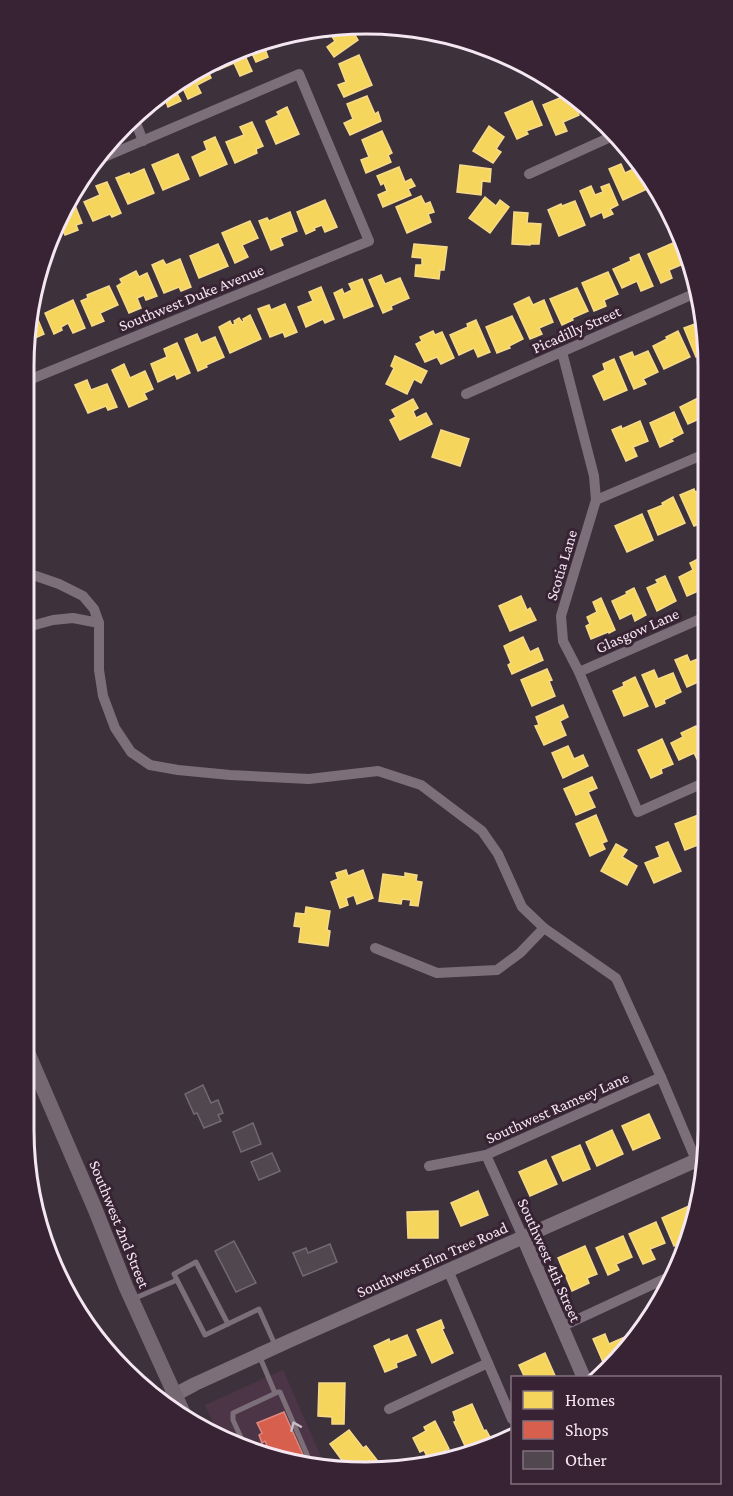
<svg xmlns="http://www.w3.org/2000/svg" width="733" height="1496" font-family="'Crimson Pro',serif">
	<style>
		.built { fill: #4d3548 }
		.homes { fill: #f6d55c; stroke: #f6da89; stroke-width: 1.5 }
		.shops { fill: #d6604d; stroke: #df887e; stroke-width: 1.5 }
		.building { fill: #51474f; stroke: #736971; stroke-width: 1.5 }
		.lines { fill: none; stroke-linecap: round; stroke-linejoin: round }
		.service { stroke: #7c6f7a; stroke-width: 5 }
		.minor { stroke: #7c6f7a; stroke-width: 10 }
		.tertiary { stroke: #7c6f7a; stroke-width: 14 }
		.secondary { stroke: #756873; stroke-width: 15 }
		.oneway { stroke: #cbbdc8 }
		.labels { text-anchor: middle; stroke-width: 6; stroke-linejoin: round; paint-order: stroke }
		.street-label { font-size: 16px; fill: #f5e7f2; stroke: #372333 }
		.rim { fill: none; stroke: #f5e7f2; stroke-width: 3 }
	</style>
	<rect width="100%" height="100%" fill="#3d323b"/>
	<path class="built" d="M 283,1370 L 325,1466 L 299,1465 L 219,1435 L 205,1405 Z"/>
	<g class="homes">
		<path d="M 350,27 L 358,40 L 334,57 L 327,47 L 335,41 L 331,35 L 327,37 L 324,32 Z"/>
		<path d="M 282,41 L 265,49 L 268,57 L 256,62 L 249,47 Z"/>
		<path d="M 242,49 L 252,71 L 240,76 L 234,63 L 218,70 L 215,63 L 236,50 Z"/>
		<path d="M 359,55 L 372,85 L 344,97 L 338,85 L 346,82 L 339,64 Z"/>
		<path d="M 207,69 L 211,78 L 197,85 L 201,93 L 188,99 L 182,86 Z"/>
		<path d="M 175,90 L 181,101 L 168,107 L 165,99 L 159,101 Z"/>
		<path d="M 569,91 L 579,115 L 563,122 L 567,131 L 556,135 L 543,105 L 560,98 L 559,95 Z"/>
		<path d="M 367,96 L 375,114 L 378,112 L 381,121 L 350,135 L 344,123 L 353,119 L 347,104 Z"/>
		<path d="M 578,98 L 598,117 L 589,121 Z"/>
		<path d="M 532,101 L 542,125 L 526,131 L 528,134 L 517,139 L 505,113 Z"/>
		<path d="M 287,107 L 299,134 L 276,144 L 266,121 L 279,115 L 277,112 Z"/>
		<path d="M 252,122 L 263,146 L 256,149 L 257,153 L 235,163 L 226,142 L 244,135 L 240,127 Z"/>
		<path d="M 489,126 L 504,137 L 496,149 L 501,152 L 493,163 L 473,151 Z"/>
		<path d="M 382,131 L 392,153 L 388,155 L 391,162 L 366,173 L 361,160 L 369,157 L 362,140 Z"/>
		<path d="M 215,137 L 227,164 L 200,176 L 192,157 L 207,150 L 204,142 Z"/>
		<path d="M 178,154 L 189,179 L 163,190 L 152,165 Z"/>
		<path d="M 621,164 L 625,173 L 640,166 L 649,188 L 623,200 L 609,169 Z"/>
		<path d="M 460,165 L 491,169 L 490,182 L 482,181 L 481,195 L 457,192 Z"/>
		<path d="M 399,167 L 405,182 L 411,179 L 415,186 L 408,189 L 411,195 L 383,207 L 378,195 L 387,191 L 384,183 L 381,185 L 377,176 Z"/>
		<path d="M 144,169 L 154,193 L 128,204 L 116,178 L 129,173 L 130,175 Z"/>
		<path d="M 107,182 L 121,213 L 112,217 L 110,214 L 93,221 L 84,202 L 100,195 L 96,186 Z"/>
		<path d="M 609,184 L 618,205 L 610,209 L 613,214 L 604,218 L 602,212 L 591,217 L 580,191 L 591,186 L 595,195 L 603,192 L 601,187 Z"/>
		<path d="M 421,196 L 425,204 L 430,202 L 434,212 L 428,214 L 431,222 L 407,233 L 396,207 Z"/>
		<path d="M 485,197 L 496,206 L 500,200 L 509,207 L 490,233 L 469,218 Z"/>
		<path d="M 325,200 L 337,227 L 325,232 L 322,225 L 314,228 L 315,230 L 306,234 L 297,212 Z"/>
		<path d="M 575,201 L 585,225 L 559,236 L 548,210 L 561,204 L 562,206 Z"/>
		<path d="M 74,203 L 82,223 L 76,225 L 78,230 L 65,235 L 63,231 L 56,234 L 54,229 L 70,205 Z"/>
		<path d="M 290,212 L 297,231 L 280,238 L 283,245 L 271,250 L 259,221 L 267,218 L 269,221 Z"/>
		<path d="M 514,212 L 528,213 L 527,223 L 541,224 L 539,244 L 530,244 L 530,245 L 512,244 Z"/>
		<path d="M 250,221 L 258,238 L 242,245 L 248,257 L 235,263 L 222,233 Z"/>
		<path d="M 673,243 L 683,264 L 669,270 L 672,278 L 661,283 L 648,254 Z"/>
		<path d="M 218,244 L 228,266 L 199,278 L 190,256 Z"/>
		<path d="M 414,244 L 447,247 L 444,270 L 440,270 L 439,279 L 415,276 L 416,265 L 422,265 L 422,258 L 412,257 Z"/>
		<path d="M 639,254 L 653,286 L 641,291 L 637,281 L 622,288 L 613,269 L 631,261 L 630,258 Z"/>
		<path d="M 180,259 L 191,287 L 181,291 L 179,287 L 164,293 L 152,265 L 163,260 L 166,265 Z"/>
		<path d="M 136,271 L 139,277 L 147,273 L 157,296 L 146,300 L 144,295 L 137,298 L 141,308 L 129,313 L 117,286 L 122,283 L 120,279 Z"/>
		<path d="M 608,272 L 618,294 L 604,300 L 606,306 L 594,311 L 582,283 Z"/>
		<path d="M 381,275 L 385,284 L 400,278 L 409,298 L 391,306 L 392,309 L 383,313 L 369,280 Z"/>
		<path d="M 362,279 L 373,306 L 344,318 L 334,293 L 342,289 L 344,294 L 352,290 L 349,284 Z"/>
		<path d="M 109,286 L 118,305 L 100,313 L 104,321 L 92,326 L 81,301 L 88,298 L 87,295 Z"/>
		<path d="M 321,287 L 334,319 L 325,323 L 323,319 L 306,327 L 298,307 L 313,301 L 309,292 Z"/>
		<path d="M 577,288 L 588,311 L 572,318 L 573,320 L 562,325 L 550,299 Z"/>
		<path d="M 529,297 L 533,305 L 544,300 L 553,322 L 539,328 L 542,334 L 530,339 L 514,304 Z"/>
		<path d="M 73,300 L 85,328 L 73,333 L 68,323 L 61,327 L 62,330 L 54,334 L 45,313 Z"/>
		<path d="M 285,304 L 297,332 L 285,337 L 283,332 L 270,337 L 258,309 L 269,305 L 271,310 Z"/>
		<path d="M 36,315 L 44,334 L 30,340 L 34,349 L 27,353 L 34,316 Z"/>
		<path d="M 250,315 L 261,339 L 230,353 L 219,327 L 230,321 L 232,325 L 235,324 L 234,321 L 239,318 L 242,322 L 244,321 L 243,319 Z"/>
		<path d="M 512,316 L 523,339 L 509,346 L 510,348 L 497,353 L 486,327 Z"/>
		<path d="M 476,320 L 490,352 L 478,357 L 474,348 L 459,355 L 450,335 L 468,327 L 467,324 Z"/>
		<path d="M 695,324 L 697,328 L 706,324 L 706,352 L 696,357 L 684,328 Z"/>
		<path d="M 433,331 L 435,335 L 442,332 L 454,358 L 441,364 L 437,357 L 425,362 L 416,344 L 422,341 L 420,337 Z"/>
		<path d="M 678,331 L 690,357 L 664,369 L 653,346 L 667,339 L 666,337 Z"/>
		<path d="M 197,334 L 201,343 L 215,337 L 224,357 L 206,365 L 207,367 L 198,371 L 185,339 Z"/>
		<path d="M 177,343 L 190,373 L 177,379 L 175,374 L 158,382 L 151,364 L 167,357 L 164,349 Z"/>
		<path d="M 648,351 L 658,372 L 643,379 L 646,384 L 634,389 L 620,357 L 632,352 L 634,357 Z"/>
		<path d="M 395,356 L 427,371 L 421,383 L 414,379 L 407,394 L 386,384 L 394,368 L 391,366 Z"/>
		<path d="M 614,359 L 627,390 L 604,400 L 593,376 L 605,370 L 603,364 Z"/>
		<path d="M 124,364 L 130,378 L 145,371 L 153,389 L 144,393 L 147,399 L 129,407 L 112,370 Z"/>
		<path d="M 87,380 L 91,390 L 107,384 L 117,407 L 108,410 L 106,406 L 88,413 L 75,385 Z"/>
		<path d="M 704,395 L 706,399 L 706,426 L 701,418 L 688,424 L 680,407 Z"/>
		<path d="M 413,399 L 418,408 L 413,411 L 416,418 L 426,413 L 432,424 L 400,440 L 390,420 L 396,417 L 392,410 Z"/>
		<path d="M 24,412 L 32,430 L 25,432 L 27,437 L 24,438 Z"/>
		<path d="M 674,412 L 683,433 L 671,439 L 673,441 L 660,447 L 650,423 Z"/>
		<path d="M 640,421 L 648,441 L 633,447 L 637,456 L 626,461 L 612,430 L 621,426 L 622,429 Z"/>
		<path d="M 441,430 L 469,439 L 460,466 L 432,457 Z"/>
		<path d="M 707,487 L 707,515 L 703,517 L 705,522 L 694,526 L 680,495 L 694,489 L 695,492 Z"/>
		<path d="M 673,497 L 685,523 L 658,535 L 648,511 L 663,505 L 662,503 Z"/>
		<path d="M 642,514 L 653,540 L 627,552 L 615,526 Z"/>
		<path d="M 698,559 L 707,581 L 707,587 L 687,596 L 679,577 L 693,570 L 690,563 Z"/>
		<path d="M 665,576 L 676,601 L 657,611 L 647,588 L 658,583 L 656,580 Z"/>
		<path d="M 634,588 L 646,615 L 635,621 L 632,613 L 620,619 L 612,601 L 627,594 L 626,592 Z"/>
		<path d="M 521,596 L 527,610 L 530,608 L 536,620 L 510,631 L 499,606 Z"/>
		<path d="M 601,598 L 615,630 L 609,633 L 608,632 L 591,639 L 586,626 L 590,624 L 587,617 L 597,612 L 593,602 Z"/>
		<path d="M 523,637 L 530,652 L 538,648 L 543,660 L 512,674 L 508,665 L 511,663 L 504,646 Z"/>
		<path d="M 687,655 L 690,662 L 703,657 L 707,666 L 707,678 L 687,687 L 675,660 Z"/>
		<path d="M 547,669 L 552,680 L 549,681 L 555,696 L 532,706 L 521,680 Z"/>
		<path d="M 654,670 L 658,679 L 673,673 L 681,692 L 664,700 L 665,703 L 656,707 L 642,675 Z"/>
		<path d="M 635,677 L 648,706 L 624,716 L 613,691 L 624,686 L 623,683 Z"/>
		<path d="M 563,705 L 568,717 L 560,721 L 566,735 L 544,745 L 535,726 L 539,725 L 536,717 Z"/>
		<path d="M 696,726 L 708,754 L 697,759 L 694,753 L 679,760 L 671,743 L 683,737 L 681,733 Z"/>
		<path d="M 662,739 L 673,764 L 661,769 L 662,773 L 651,778 L 638,750 Z"/>
		<path d="M 568,746 L 574,759 L 583,755 L 588,766 L 563,778 L 552,753 Z"/>
		<path d="M 592,777 L 597,788 L 588,792 L 595,807 L 576,815 L 564,789 Z"/>
		<path d="M 701,814 L 708,833 L 708,841 L 685,850 L 675,824 Z"/>
		<path d="M 596,815 L 607,841 L 602,843 L 605,849 L 590,856 L 576,824 Z"/>
		<path d="M 668,842 L 681,871 L 654,883 L 645,863 L 660,857 L 656,847 Z"/>
		<path d="M 616,844 L 627,850 L 622,857 L 637,866 L 627,885 L 601,871 Z"/>
		<path d="M 346,870 L 348,876 L 363,870 L 373,898 L 357,904 L 354,895 L 346,898 L 348,905 L 340,908 L 331,882 L 338,879 L 336,873 Z"/>
		<path d="M 405,873 L 417,875 L 416,881 L 422,882 L 418,906 L 410,905 L 411,900 L 402,899 L 401,904 L 379,901 L 383,874 L 405,877 Z"/>
		<path d="M 306,907 L 330,911 L 327,930 L 330,931 L 328,946 L 299,942 L 301,927 L 294,926 L 296,913 L 305,914 Z"/>
		<path d="M 649,1114 L 660,1138 L 633,1150 L 622,1126 Z"/>
		<path d="M 612,1130 L 623,1154 L 597,1166 L 586,1142 Z"/>
		<path d="M 580,1145 L 590,1169 L 563,1181 L 552,1157 Z"/>
		<path d="M 546,1160 L 557,1184 L 530,1196 L 519,1172 Z"/>
		<path d="M 478,1191 L 488,1215 L 461,1226 L 451,1203 Z"/>
		<path d="M 689,1206 L 692,1214 L 688,1232 L 683,1235 L 685,1241 L 674,1246 L 662,1218 Z"/>
		<path d="M 438,1211 L 438,1238 L 408,1238 L 407,1212 Z"/>
		<path d="M 656,1222 L 665,1243 L 650,1249 L 655,1259 L 643,1264 L 629,1234 Z"/>
		<path d="M 623,1236 L 632,1257 L 616,1264 L 619,1270 L 608,1275 L 596,1248 Z"/>
		<path d="M 585,1246 L 597,1274 L 587,1278 L 589,1283 L 572,1291 L 558,1258 Z"/>
		<path d="M 441,1320 L 444,1328 L 442,1329 L 453,1353 L 432,1363 L 417,1330 Z"/>
		<path d="M 605,1334 L 609,1344 L 625,1337 L 628,1343 L 612,1366 L 606,1369 L 593,1339 Z"/>
		<path d="M 407,1335 L 416,1355 L 396,1363 L 397,1367 L 385,1372 L 374,1346 L 389,1339 L 390,1342 Z"/>
		<path d="M 545,1353 L 556,1378 L 525,1378 L 519,1365 Z"/>
		<path d="M 319,1383 L 345,1383 L 344,1424 L 332,1424 L 332,1417 L 318,1416 Z"/>
		<path d="M 472,1404 L 484,1431 L 486,1430 L 490,1437 L 466,1448 L 454,1422 L 456,1421 L 453,1412 Z"/>
		<path d="M 435,1421 L 449,1449 L 428,1459 L 424,1450 L 420,1452 L 413,1438 L 426,1431 L 424,1427 Z"/>
		<path d="M 349,1430 L 363,1448 L 366,1446 L 377,1460 L 366,1468 L 347,1467 L 330,1444 Z"/>
	</g>
	<path class="shops" d="M 284,1412 L 308,1466 L 299,1465 L 271,1455 L 265,1441 L 262,1443 L 259,1435 L 262,1433 L 257,1423 Z"/>
	<g class="building">
		<path d="M 203,1085 L 211,1103 L 218,1100 L 223,1113 L 218,1115 L 221,1121 L 204,1128 L 197,1113 L 194,1114 L 185,1094 Z"/>
		<path d="M 253,1123 L 261,1144 L 241,1152 L 233,1132 Z"/>
		<path d="M 272,1153 L 280,1171 L 259,1180 L 251,1162 Z"/>
		<path d="M 234,1241 L 256,1283 L 236,1292 L 215,1251 Z"/>
		<path d="M 330,1244 L 337,1262 L 303,1276 L 293,1253 L 306,1248 L 308,1253 Z"/>
	</g>
	<g class="lines">
		<g class="service">
			<path d="M 177,1280 L 174,1274 L 196,1262 L 228,1324"/>
			<path d="M 133,1299 L 177,1280 L 205,1335 L 259,1309 L 276,1347"/>
			<path d="M 259,1355 L 275,1393"/>
			<path d="M 244,1444 L 233,1420 L 233,1413 L 278,1392 L 280,1392 L 312,1466"/>
		</g>
		<g class="minor">
			<path d="M 134,118 L 143,141"/>
			<path d="M 529,174 L 615,135"/>
			<path d="M 562,352 L 594,476 L 596,500 L 561,616 L 563,641 L 579,672 L 638,812 L 708,781"/>
			<path d="M 24,382 L 369,241 L 299,74 L 102,158"/>
			<path d="M 466,394 L 698,292"/>
			<path d="M 596,500 L 707,453"/>
			<path d="M 24,575 L 36,576 L 59,584 L 83,596 L 94,609 L 99,623 L 99,670 L 103,696 L 115,728 L 131,752 L 150,765 L 178,770 L 230,775 L 309,779 L 378,771 L 421,785 L 482,831 L 498,854 L 522,907 L 544,928 L 616,978 L 661,1077 L 696,1160"/>
			<path d="M 24,628 L 53,620 L 73,618 L 99,623"/>
			<path d="M 579,672 L 707,616"/>
			<path d="M 375,948 L 437,973 L 497,970 L 520,953 L 544,928"/>
			<path d="M 486,1155 L 523,1237"/>
			<path d="M 429,1166 L 486,1155 L 661,1077"/>
			<path d="M 448,1270 L 512,1419"/>
			<path d="M 561,1327 L 673,1275"/>
			<path d="M 389,1409 L 488,1363"/>
		</g>
		<g class="tertiary">
			<path d="M 523,1237 L 584,1378"/>
			<path d="M 165,1400 L 195,1384 L 289,1341 L 704,1157"/>
		</g>
		<path class="secondary" d="M 24,1044 L 95,1209 L 126,1287 L 185,1417"/>
	</g>
	<defs><path id="oneway-chevron" d="M-2-3.5L2.5 0L-2 3.5" fill="none" stroke-width="1.6" stroke-linecap="round" stroke-linejoin="round" transform="scale(1.5)"/></defs>
	<use class="oneway" href="#oneway-chevron" transform="translate(295 1426) rotate(-113)"/>
	<g class="labels">
		<g class="street-label">
			<text transform="translate(191 297) rotate(-22)" y="6">Southwest Duke Avenue</text>
			<text transform="translate(576 329) rotate(-24)" y="6">Picadilly Street</text>
			<text transform="translate(561 565) rotate(-73)" y="6">Scotia Lane</text>
			<text transform="translate(637 630) rotate(-24)" y="6">Glasgow Lane</text>
			<text transform="translate(557 1107) rotate(-24)" y="6">Southwest Ramsey Lane</text>
			<text transform="translate(120 1224) rotate(68)" y="6">Southwest 2nd Street</text>
			<text transform="translate(432 1259) rotate(-24)" y="6">Southwest Elm Tree Road</text>
			<text transform="translate(550 1260) rotate(66)" y="6">Southwest 4th Street</text>
		</g>
	</g>
	<path d="M0 0H733V1496H0ZM366 34H366A332 332 0 0 1 698 366V1130A332 332 0 0 1 366 1462H366A332 332 0 0 1 34 1130V366A332 332 0 0 1 366 34Z" fill="#372333" fill-rule="evenodd"/>
	<path class="rim" d="M366 34H366A332 332 0 0 1 698 366V1130A332 332 0 0 1 366 1462H366A332 332 0 0 1 34 1130V366A332 332 0 0 1 366 34Z"/>
	<rect x="511" y="1376" width="210" height="108" fill="#372333" stroke="#83717f" stroke-width="1.5"/>
	<rect x="523" y="1391" width="30" height="18" fill="#f6d55c" stroke="#83717f" stroke-width="1.5"/>
	<text x="565" y="1406" font-size="18" fill="#f5e7f2">Homes</text>
	<rect x="523" y="1421" width="30" height="18" fill="#d6604d" stroke="#83717f" stroke-width="1.5"/>
	<text x="565" y="1436" font-size="18" fill="#f5e7f2">Shops</text>
	<rect x="523" y="1451" width="30" height="18" fill="#51474f" stroke="#83717f" stroke-width="1.5"/>
	<text x="565" y="1466" font-size="18" fill="#f5e7f2">Other</text>
</svg>
